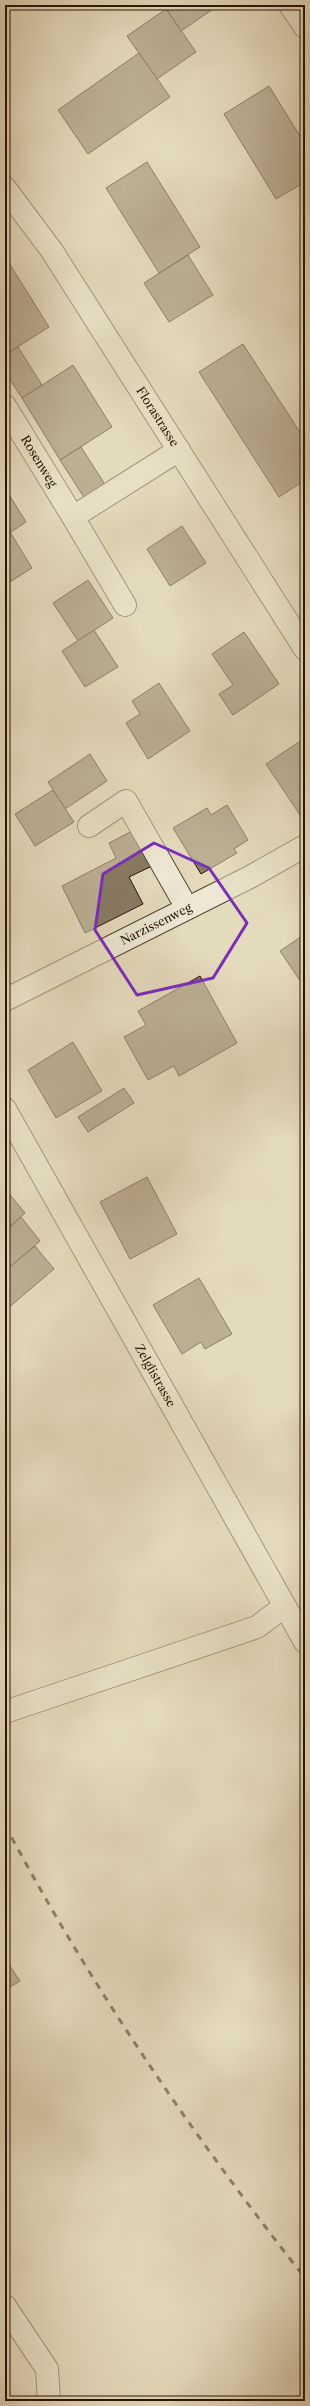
<svg xmlns="http://www.w3.org/2000/svg" width="310" height="2406" font-family="'Libre Caslon Text',serif">
	<style>
		.building { fill: #897a64; stroke: #271305 }
		.lines { fill: none; stroke-linecap: round; stroke-linejoin: round }
		.minor-casing { stroke: #564533; stroke-width: 24 }
		.minor { stroke: #ede7d3; stroke-width: 22 }
		.rail { stroke: #271305; stroke-width: 3; stroke-dasharray: 7 7; stroke-linecap: butt }
		.marked { fill: none; stroke: #7b2cbf; stroke-width: 3; stroke-linejoin: round }
		.labels { text-anchor: middle; stroke-width: 3; stroke-linejoin: round; paint-order: stroke }
		.street-label { font-size: 12px; fill: #271305; stroke: #ede7d3 }
	</style>
	<rect width="100%" height="100%" fill="#e4dabc"/>
	<filter id="stains"><feTurbulence type="fractalNoise" baseFrequency=".005" numOctaves="4"/><feColorMatrix values="0 0 0 0 .2 0 0 0 0 .09 0 0 0 0 .02 0 0 0 .5 -.17"/></filter>
	<radialGradient id="worn" r=".72"><stop offset=".6" stop-color="#630" stop-opacity="0"/><stop offset="1" stop-color="#630" stop-opacity=".3"/></radialGradient>
	<g class="building">
		<path d="M 164,5 L 219,5 L 181,31 Z"/>
		<path d="M 166,9 L 196,52 L 157,79 L 127,36 Z"/>
		<path d="M 139,53 L 170,97 L 88,154 L 58,110 Z"/>
		<path d="M 269,86 L 305,144 L 305,182 L 276,199 L 224,114 Z"/>
		<path d="M 147,162 L 200,247 L 159,273 L 106,188 Z"/>
		<path d="M 188,255 L 213,295 L 169,322 L 144,283 Z"/>
		<path d="M 9,263 L 49,327 L 5,355 L 5,266 Z"/>
		<path d="M 243,344 L 305,440 L 305,480 L 279,497 L 199,372 Z"/>
		<path d="M 18,347 L 42,385 L 22,398 L 5,372 L 5,355 Z"/>
		<path d="M 73,365 L 112,427 L 60,460 L 22,398 Z"/>
		<path d="M 81,447 L 106,486 L 85,499 L 60,460 Z"/>
		<path d="M 5,488 L 26,522 L 5,536 Z"/>
		<path d="M 182,526 L 206,563 L 170,586 L 147,549 Z"/>
		<path d="M 10,532 L 32,568 L 5,585 L 5,536 Z"/>
		<path d="M 88,580 L 113,618 L 78,641 L 53,603 Z"/>
		<path d="M 94,630 L 118,667 L 85,687 L 62,651 Z"/>
		<path d="M 244,632 L 279,684 L 233,715 L 219,694 L 233,685 L 212,654 Z"/>
		<path d="M 159,683 L 190,731 L 148,759 L 126,723 L 140,714 L 132,701 Z"/>
		<path d="M 305,738 L 305,820 L 304,821 L 266,764 Z"/>
		<path d="M 90,754 L 107,781 L 65,809 L 48,782 Z"/>
		<path d="M 53,790 L 74,822 L 35,846 L 15,814 Z"/>
		<path d="M 227,805 L 248,840 L 234,849 L 237,853 L 201,874 L 173,828 L 207,808 L 211,815 Z"/>
		<path d="M 134,830 L 152,866 L 129,877 L 143,904 L 85,933 L 62,886 L 116,858 L 109,843 Z"/>
		<path d="M 305,934 L 305,988 L 280,951 Z"/>
		<path d="M 200,976 L 237,1043 L 179,1076 L 174,1066 L 148,1080 L 124,1037 L 146,1025 L 138,1011 Z"/>
		<path d="M 73,1042 L 102,1091 L 56,1118 L 28,1070 Z"/>
		<path d="M 124,1088 L 134,1103 L 88,1132 L 78,1117 Z"/>
		<path d="M 147,1177 L 177,1234 L 130,1259 L 100,1202 Z"/>
		<path d="M 6,1190 L 25,1213 L 5,1231 L 5,1191 Z"/>
		<path d="M 21,1217 L 40,1241 L 5,1271 L 5,1231 Z"/>
		<path d="M 35,1246 L 54,1269 L 7,1309 L 5,1306 L 5,1271 Z"/>
		<path d="M 199,1278 L 232,1334 L 205,1349 L 201,1342 L 182,1354 L 153,1305 Z"/>
		<path d="M 5,1959 L 20,1981 L 5,1990 Z"/>
	</g>
	<g class="lines">
		<g class="minor-casing">
			<g id="minor">
				<path d="M 290,5 L 305,27"/>
				<path id="s1" d="M 5,188 L 52,251 L 305,649"/>
				<path id="s2" d="M 5,406 L 73,517"/>
				<path d="M 125,605 L 73,517 L 179,450"/>
				<path d="M 89,826 L 126,801 L 187,908"/>
				<path id="s3" d="M 5,1000 L 250,877 L 305,846"/>
				<path id="s4" d="M 5,1109 L 305,1642"/>
				<path d="M 5,1712 L 257,1627 L 285,1606"/>
				<path d="M 5,2306 L 47,2369 L 49,2400 L 46,2401"/>
			</g>
		</g>
		<use href="#minor" class="minor"/>
		<path class="rail" d="M 5,1825 C 90,1985 193,2136 305,2278"/>
	</g>
	<path d="M0 0H310V2406H0ZM 154,843 L 209,868 L 247,923 L 213,978 L 137,995 L 95,930 L 103,874 Z" fill="#e4dabc" fill-opacity=".55" fill-rule="evenodd"/>
	<path class="marked" d="M 154,843 L 209,868 L 247,923 L 213,978 L 137,995 L 95,930 L 103,874 Z"/>
	<g class="labels">
		<g class="street-label">
			<text dy="4" stroke="none"><textPath href="#s1" startOffset="275">Florastrasse</textPath></text>
			<text dy="4" stroke="none"><textPath href="#s2" startOffset="65">Rosenweg</textPath></text>
			<text dy="4" stroke="none"><textPath href="#s3" startOffset="169">Narzissenweg</textPath></text>
			<text dy="4" stroke="none"><textPath href="#s4" startOffset="306">Zelglistrasse</textPath></text>
		</g>
	</g>
	<rect width="310" height="2406" fill="none" stroke="#e4dabc" stroke-width="20"/>
	<rect x="6" y="6" width="298" height="2394" fill="none" stroke="#271305" stroke-width="2"/>
	<rect x="10" y="10" width="290" height="2386" fill="none" stroke="#271305"/>
	<rect width="100%" height="100%" filter="url(#stains)"/>
	<rect width="100%" height="100%" fill="url(#worn)"/>
</svg>
